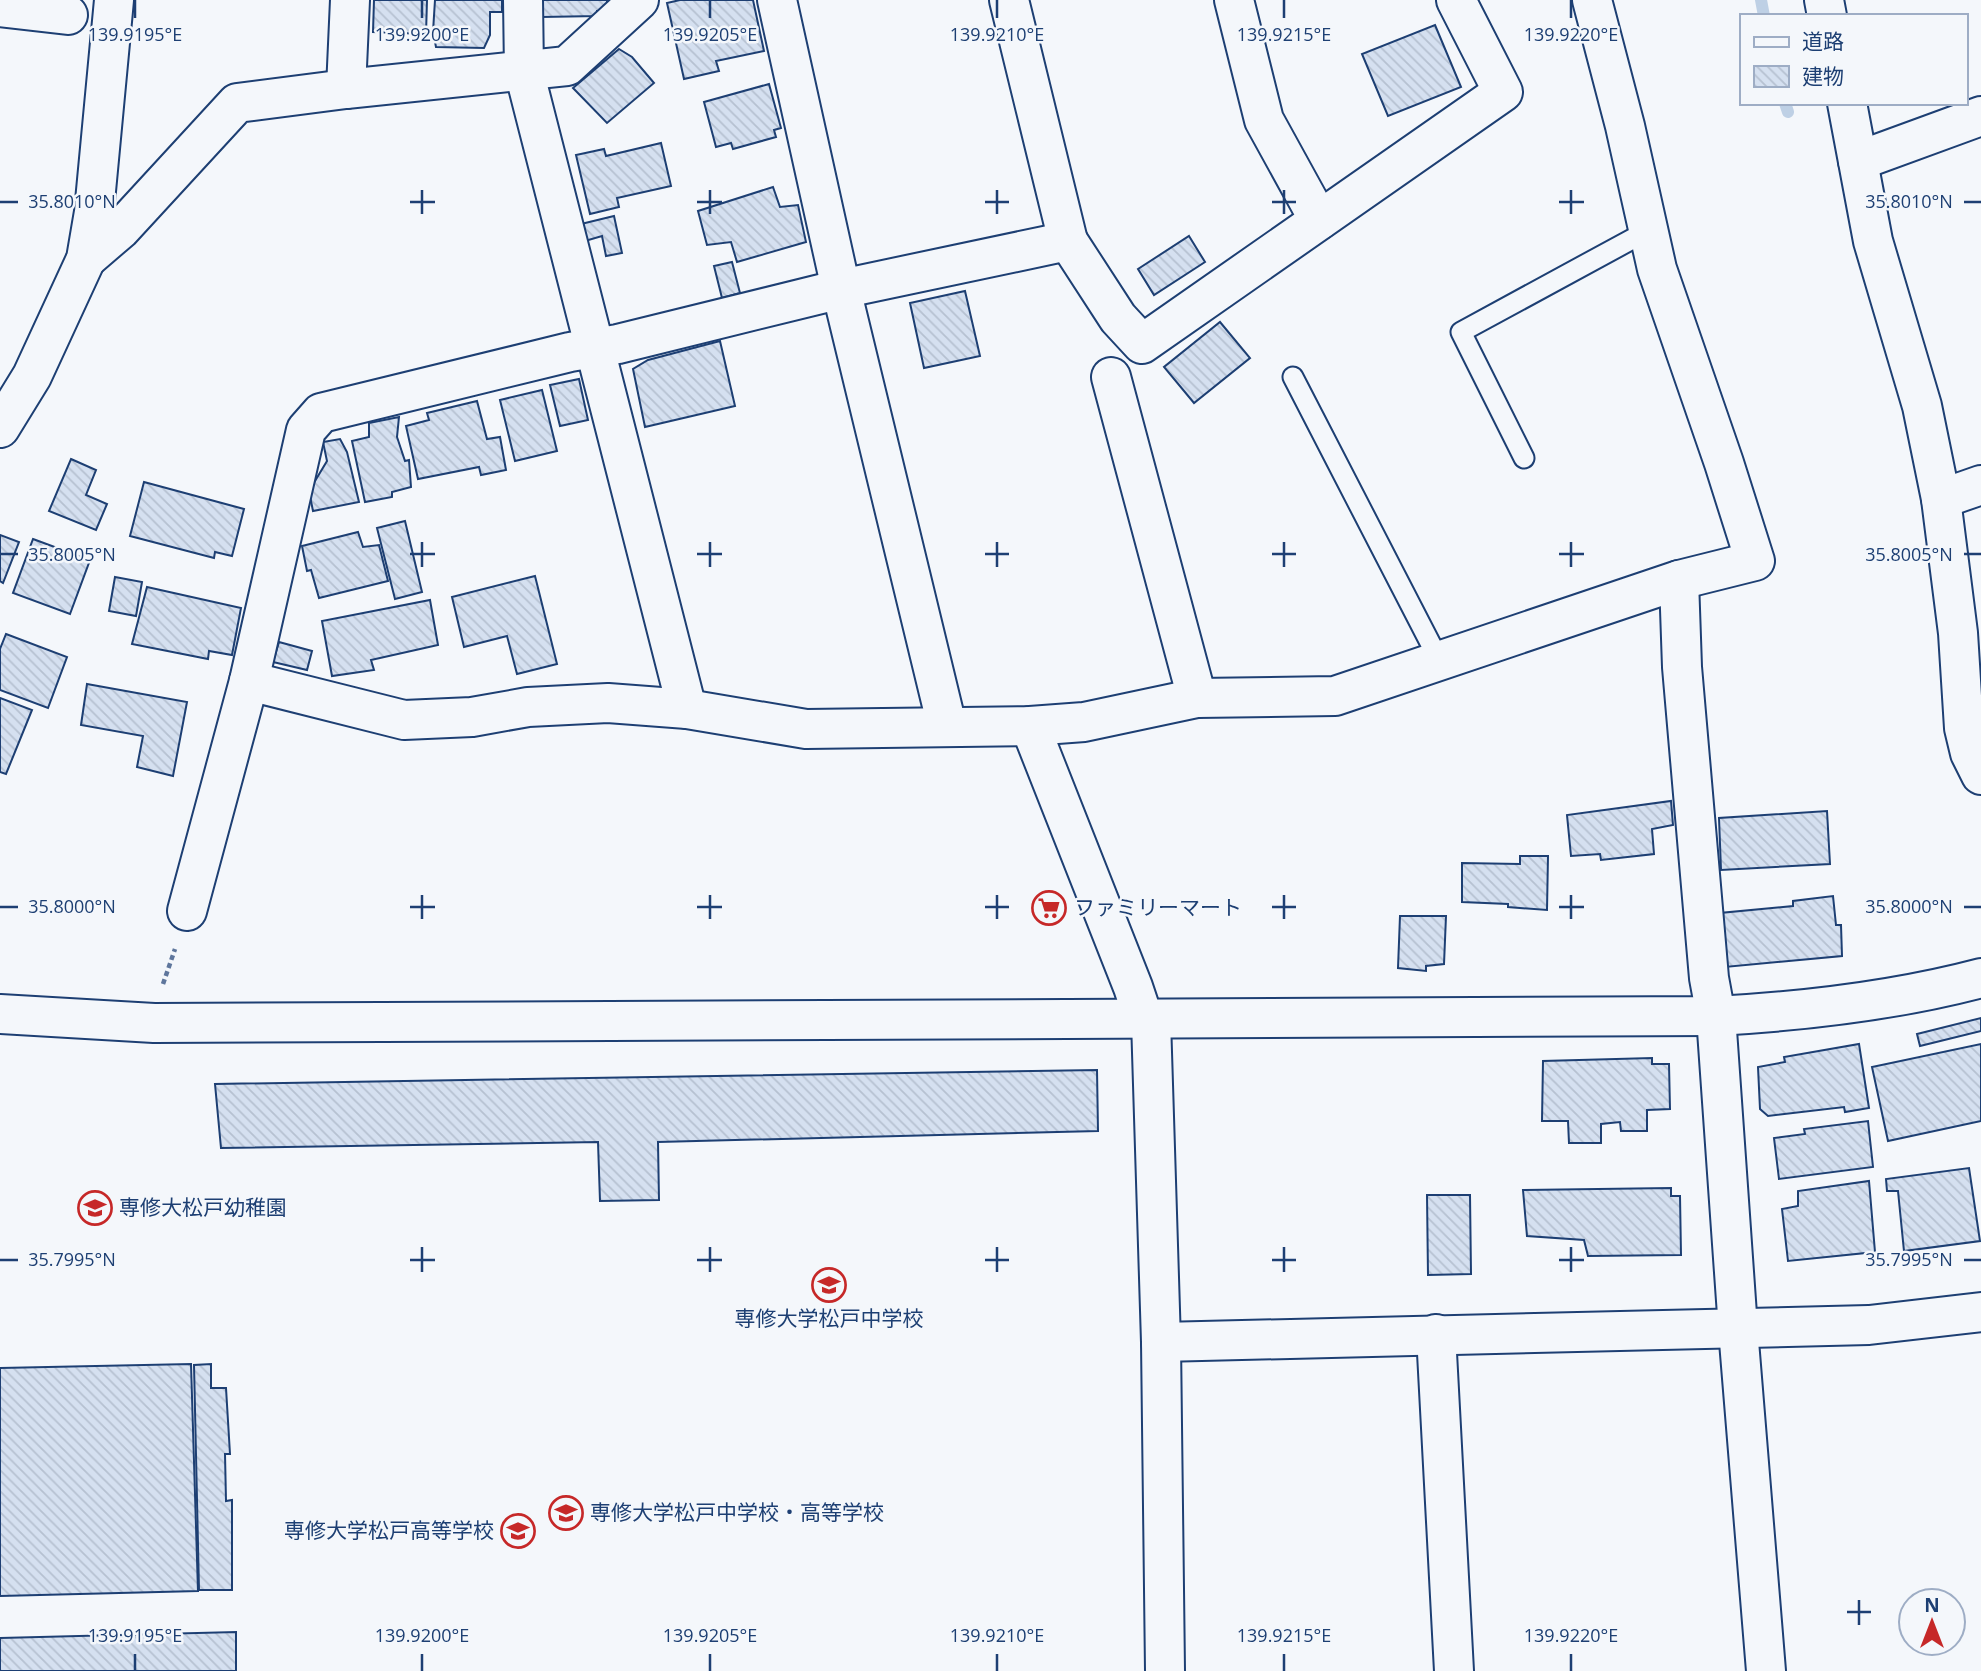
<svg xmlns="http://www.w3.org/2000/svg" width="1981" height="1671" font-family="'Open Sans','Noto Sans JP',sans-serif">
	<style>
		.lines { fill: none; stroke-linecap: round; stroke-linejoin: round }
		.stream { stroke: #bed0e5; stroke-width: 12 }
		.building { fill: url(#building-back-hatch); stroke: #1d3f73; stroke-width: 2 }
		.service-casing { stroke: #1d3f73; stroke-width: 23 }
		.minor-casing { stroke: #1d3f73; stroke-width: 42 }
		.tertiary-casing { stroke: #1d3f73; stroke-width: 42 }
		.path { stroke: #5e769c; stroke-width: 4.5; stroke-dasharray: 5 3.5; stroke-linecap: butt }
		.service { stroke: #f4f7fb; stroke-width: 19 }
		.minor { stroke: #f4f7fb; stroke-width: 38 }
		.tertiary { stroke: #f4f7fb; stroke-width: 38 }
		.ticks { fill: none; stroke: #1d3f73; stroke-width: 2.5 }
		.labels { text-anchor: middle; stroke-width: 5; stroke-linejoin: round; paint-order: stroke }
		.poi-label { font-size: 21px; fill: #1d3f73; stroke: #f4f7fb; text-anchor: start }
		.ticks-label { font-size: 18px; text-anchor: middle; fill: #1d3f73; stroke: #f4f7fb; stroke-width: 5; stroke-linejoin: round; paint-order: stroke }
	</style>
	<defs>
		<pattern id="building-back-hatch" width="6" height="6" patternUnits="userSpaceOnUse" patternTransform="scale(1.75)"><rect width="6" height="6" fill="#d5e0f0"/><path d="M-1 5l2 2M0 0l6 6M5-1l2 2" fill="none" stroke="#b6c1d1"/></pattern>
	</defs>
	<rect width="100%" height="100%" fill="#f4f7fb"/>
	<g class="lines">
		<g class="stream">
			<path d="M 1761,0 L 1764,16"/>
			<path d="M 1785,103 L 1788,112"/>
		</g>
	</g>
	<g class="building">
		<path d="M 374,0 L 427,0 L 426,34 L 373,32 Z"/>
		<path d="M 435,0 L 502,0 L 502,12 L 490,12 L 490,35 L 484,48 L 436,47 L 433,32 Z"/>
		<path d="M 542,0 L 607,0 L 607,11 L 597,11 L 597,16 L 542,17 Z"/>
		<path d="M 680,0 L 753,0 L 764,51 L 716,61 L 719,71 L 684,79 L 667,3 Z"/>
		<path d="M 1435,25 L 1461,87 L 1388,116 L 1362,54 Z"/>
		<path d="M 619,49 L 632,57 L 654,83 L 607,123 L 573,88 Z"/>
		<path d="M 769,84 L 781,128 L 774,130 L 776,137 L 733,149 L 731,143 L 716,147 L 704,102 Z"/>
		<path d="M 661,143 L 671,186 L 617,198 L 619,207 L 590,214 L 576,155 L 604,149 L 606,156 Z"/>
		<path d="M 773,187 L 780,207 L 798,205 L 806,242 L 737,262 L 731,242 L 707,245 L 698,211 Z"/>
		<path d="M 614,216 L 622,253 L 606,256 L 602,236 L 585,241 L 581,224 Z"/>
		<path d="M 1189,236 L 1205,262 L 1154,295 L 1138,269 Z"/>
		<path d="M 732,262 L 740,293 L 722,298 L 714,266 Z"/>
		<path d="M 965,291 L 980,356 L 924,368 L 910,303 Z"/>
		<path d="M 1220,322 L 1250,358 L 1194,403 L 1164,367 Z"/>
		<path d="M 720,341 L 735,406 L 645,427 L 633,369 L 648,360 Z"/>
		<path d="M 579,379 L 588,420 L 560,426 L 550,385 Z"/>
		<path d="M 542,390 L 557,451 L 515,461 L 500,400 Z"/>
		<path d="M 477,401 L 487,439 L 500,437 L 506,470 L 481,475 L 479,467 L 418,479 L 406,426 L 429,420 L 427,413 Z"/>
		<path d="M 399,417 L 397,437 L 405,461 L 409,460 L 411,487 L 392,492 L 392,497 L 365,502 L 352,441 L 369,437 L 369,423 Z"/>
		<path d="M 340,439 L 347,452 L 359,502 L 313,511 L 309,491 L 327,461 L 323,442 Z"/>
		<path d="M 71,459 L 96,470 L 86,495 L 107,504 L 96,530 L 49,511 Z"/>
		<path d="M 144,482 L 244,509 L 232,556 L 215,552 L 214,558 L 130,536 Z"/>
		<path d="M 405,521 L 422,592 L 395,599 L 377,528 Z"/>
		<path d="M 358,532 L 363,547 L 379,545 L 388,581 L 319,598 L 311,570 L 307,571 L 302,546 Z"/>
		<path d="M 0,535 L 19,542 L 3,583 L 0,581 Z"/>
		<path d="M 33,539 L 90,560 L 70,614 L 13,593 Z"/>
		<path d="M 535,576 L 557,664 L 517,674 L 507,636 L 464,647 L 452,597 Z"/>
		<path d="M 115,577 L 142,582 L 136,616 L 109,611 Z"/>
		<path d="M 147,587 L 241,608 L 232,655 L 209,651 L 208,659 L 132,644 Z"/>
		<path d="M 430,600 L 438,645 L 371,660 L 374,670 L 332,676 L 322,621 Z"/>
		<path d="M 6,634 L 67,657 L 48,708 L 0,690 L 0,649 Z"/>
		<path d="M 279,642 L 312,651 L 307,670 L 273,662 Z"/>
		<path d="M 87,684 L 187,702 L 173,776 L 137,767 L 143,736 L 81,725 Z"/>
		<path d="M 0,698 L 32,710 L 6,774 L 0,772 Z"/>
		<path d="M 1671,801 L 1673,825 L 1652,829 L 1654,854 L 1601,860 L 1600,854 L 1571,856 L 1567,815 Z"/>
		<path d="M 1827,811 L 1830,864 L 1721,870 L 1719,818 Z"/>
		<path d="M 1520,856 L 1548,856 L 1547,910 L 1508,907 L 1508,904 L 1462,902 L 1462,863 L 1520,864 Z"/>
		<path d="M 1833,896 L 1836,925 L 1841,925 L 1842,956 L 1725,967 L 1720,913 L 1793,906 L 1793,901 Z"/>
		<path d="M 1400,916 L 1446,916 L 1444,964 L 1426,966 L 1426,971 L 1398,968 Z"/>
		<path d="M 1981,1018 L 1981,1031 L 1920,1046 L 1917,1034 Z"/>
		<path d="M 1859,1044 L 1869,1108 L 1845,1112 L 1844,1107 L 1768,1116 L 1760,1109 L 1758,1067 L 1785,1062 L 1784,1057 Z"/>
		<path d="M 1981,1044 L 1981,1121 L 1888,1141 L 1872,1067 Z"/>
		<path d="M 1652,1058 L 1652,1064 L 1669,1064 L 1670,1109 L 1647,1110 L 1647,1131 L 1621,1131 L 1620,1122 L 1601,1124 L 1601,1143 L 1569,1143 L 1568,1121 L 1542,1121 L 1543,1061 Z"/>
		<path d="M 1097,1070 L 1098,1131 L 658,1142 L 659,1200 L 600,1201 L 598,1142 L 221,1148 L 215,1084 Z"/>
		<path d="M 1868,1121 L 1873,1167 L 1779,1179 L 1774,1138 L 1805,1134 L 1804,1129 Z"/>
		<path d="M 1969,1168 L 1980,1241 L 1904,1251 L 1898,1191 L 1887,1191 L 1886,1179 Z"/>
		<path d="M 1869,1181 L 1875,1252 L 1788,1261 L 1782,1209 L 1798,1206 L 1798,1191 Z"/>
		<path d="M 1671,1188 L 1671,1196 L 1680,1196 L 1681,1255 L 1588,1256 L 1584,1240 L 1527,1236 L 1523,1190 Z"/>
		<path d="M 1427,1195 L 1470,1195 L 1471,1274 L 1428,1275 Z"/>
		<path d="M 191,1364 L 198,1591 L 0,1596 L 0,1368 Z"/>
		<path d="M 211,1364 L 211,1388 L 226,1388 L 230,1454 L 225,1454 L 226,1501 L 232,1500 L 232,1590 L 199,1590 L 194,1365 Z"/>
		<path d="M 236,1632 L 236,1671 L 0,1671 L 0,1638 Z"/>
	</g>
	<g class="lines">
		<g class="service-casing">
			<g id="service">
				<path d="M 1293,377 L 1439,660"/>
				<path d="M 1524,458 L 1461,332 L 1647,231"/>
			</g>
		</g>
		<g class="minor-casing">
			<g id="minor">
				<path d="M 523,0 L 524,71 L 687,709"/>
				<path d="M 777,0 L 841,289 L 947,726"/>
				<path d="M 1234,0 L 1264,120 L 1319,220"/>
				<path d="M 1824,0 L 1827,16"/>
				<path d="M 0,7 L 68,15"/>
				<path d="M 346,89 L 350,0"/>
				<path d="M 1847,103 L 1873,241 L 1922,406 L 1941,499 L 1958,633 L 1964,728 L 1970,753 L 1981,775"/>
				<path d="M 1858,161 L 1981,116"/>
				<path d="M 1068,241 L 1118,318 L 1142,344 L 1503,92 L 1456,0"/>
				<path d="M 86,259 L 121,229 L 237,103 L 346,89 L 567,66 L 639,0"/>
				<path d="M 1111,377 L 1197,698"/>
				<path d="M 0,428 L 32,376 L 86,259 L 94,212 L 114,0"/>
				<path d="M 1941,499 L 1981,485"/>
				<path d="M 1679,580 L 1682,667 L 1709,978 L 1716,1016"/>
				<path d="M 249,681 L 404,720 L 472,717 L 528,707 L 608,703 L 687,709 L 806,729 L 1030,726 L 1084,722 L 1197,698 L 1335,696 L 1679,580 L 1755,561 L 1724,463 L 1657,269 L 1625,126 L 1592,0"/>
				<path d="M 1030,726 L 1133,987 L 1144,1020"/>
				<path d="M 187,911 L 249,681 L 306,430 L 321,413 L 570,352 L 618,344 L 841,289 L 1068,241 L 1009,0"/>
				<path d="M 1151,1020 L 1161,1342 L 1165,1671"/>
				<path d="M 1436,1334 L 1454,1671"/>
				<path d="M 1161,1342 L 1869,1325 L 1981,1312"/>
			</g>
		</g>
		<g class="tertiary-casing">
			<g id="tertiary">
				<path d="M 0,1014 L 154,1023 L 1716,1016 C 1805,1011 1894,1001 1981,978"/>
				<path d="M 1716,1016 L 1738,1329 L 1766,1671"/>
			</g>
		</g>
		<path class="path" d="M 163,984 L 175,949"/>
		<use href="#service" class="service"/>
		<use href="#minor" class="minor"/>
		<use href="#tertiary" class="tertiary"/>
	</g>
	<path class="ticks" d="M 135,0 L 135,18M 422,0 L 422,18M 710,0 L 710,18M 997,0 L 997,18M 1284,0 L 1284,18M 1571,0 L 1571,18M 422,190 L 422,214M 710,190 L 710,214M 997,190 L 997,214M 1284,190 L 1284,214M 1571,190 L 1571,214M 0,202 L 18,202M 410,202 L 435,202M 697,202 L 722,202M 985,202 L 1009,202M 1272,202 L 1296,202M 1559,202 L 1584,202M 1964,202 L 1981,202M 422,542 L 422,567M 710,542 L 710,567M 997,542 L 997,567M 1284,542 L 1284,567M 1571,542 L 1571,567M 0,554 L 18,554M 410,554 L 435,554M 697,554 L 722,554M 985,554 L 1009,554M 1272,554 L 1296,554M 1559,554 L 1584,554M 1964,554 L 1981,554M 422,895 L 422,919M 710,895 L 710,919M 997,895 L 997,919M 1284,895 L 1284,919M 1571,895 L 1571,919M 0,907 L 18,907M 410,907 L 435,907M 697,907 L 722,907M 985,907 L 1009,907M 1272,907 L 1296,907M 1559,907 L 1584,907M 1964,907 L 1981,907M 422,1247 L 422,1272M 710,1247 L 710,1272M 997,1247 L 997,1272M 1284,1247 L 1284,1272M 1571,1247 L 1571,1272M 0,1260 L 18,1260M 410,1260 L 435,1260M 697,1260 L 722,1260M 985,1260 L 1009,1260M 1272,1260 L 1296,1260M 1559,1260 L 1584,1260M 1964,1260 L 1981,1260M 1859,1600 L 1859,1625M 1847,1612 L 1871,1612M 135,1654 L 135,1671M 422,1654 L 422,1671M 710,1654 L 710,1671M 997,1654 L 997,1671M 1284,1654 L 1284,1671M 1571,1654 L 1571,1671"/>
	<defs>
		<g id="supermarket-ring" transform="scale(1.75)"><circle r="9.5" fill="#f4f7fb" stroke="#c62828" stroke-width="1.5"/><path d="M-6-5.5h2.5l.6 2H6L4.5 2H-2.5L-4.4-4H-6ZM-1.5 3.2a1.3 1.3 0 1 0 .1 0ZM3 3.2a1.3 1.3 0 1 0 .1 0Z" fill="#c62828"/></g>
		<g id="school-ring" transform="scale(1.75)"><circle r="9.5" fill="#f4f7fb" stroke="#c62828" stroke-width="1.5"/><path d="M0-5L7-2L0 1L-7-2ZM-4 1L0 2.5L4 1V4Q0 6-4 4Z" fill="#c62828"/></g>
	</defs>
	<g fill-rule="evenodd">
		<use href="#supermarket-ring" x="1049" y="908"/>
		<use href="#school-ring" x="95" y="1208"/>
		<use href="#school-ring" x="829" y="1285"/>
		<use href="#school-ring" x="566" y="1513"/>
		<use href="#school-ring" x="518" y="1531"/>
	</g>
	<g class="labels">
		<g class="poi-label">
			<text x="1074" y="915">ファミリーマート</text>
			<text x="119" y="1215">専修大松戸幼稚園</text>
			<text x="829" y="1326" text-anchor="middle">専修大学松戸中学校</text>
			<text x="590" y="1520">専修大学松戸中学校・高等学校</text>
			<text x="494" y="1538" text-anchor="end">専修大学松戸高等学校</text>
		</g>
	</g>
	<g class="ticks-label">
		<text x="135" y="41">139.9195°E</text>
		<text x="422" y="41">139.9200°E</text>
		<text x="710" y="41">139.9205°E</text>
		<text x="997" y="41">139.9210°E</text>
		<text x="1284" y="41">139.9215°E</text>
		<text x="1571" y="41">139.9220°E</text>
		<text x="72" y="208">35.8010°N</text>
		<text x="1909" y="208">35.8010°N</text>
		<text x="72" y="561">35.8005°N</text>
		<text x="1909" y="561">35.8005°N</text>
		<text x="72" y="913">35.8000°N</text>
		<text x="1909" y="913">35.8000°N</text>
		<text x="72" y="1266">35.7995°N</text>
		<text x="1909" y="1266">35.7995°N</text>
		<text x="135" y="1642">139.9195°E</text>
		<text x="422" y="1642">139.9200°E</text>
		<text x="710" y="1642">139.9205°E</text>
		<text x="997" y="1642">139.9210°E</text>
		<text x="1284" y="1642">139.9215°E</text>
		<text x="1571" y="1642">139.9220°E</text>
	</g>
	<rect x="1740" y="14" width="228" height="91" fill="#f4f7fb" stroke="#9eadc5" stroke-width="2"/>
	<rect x="1754" y="37" width="35" height="10" fill="#f4f7fb" stroke="#9eadc5" stroke-width="2"/>
	<text x="1802" y="49" font-size="21" fill="#1d3f73">道路</text>
	<rect x="1754" y="66" width="35" height="21" fill="url(#building-back-hatch)" stroke="#9eadc5" stroke-width="2"/>
	<text x="1802" y="84" font-size="21" fill="#1d3f73">建物</text>
	<g transform="translate(1932 1622)"><circle r="33" fill="#f4f7fb" stroke="#9eadc5" stroke-width="2"/>
	<path d="M0-5L12 26L0 18L-12 26Z" fill="#c62828"/>
	<text y="-10" font-size="19" font-weight="bold" text-anchor="middle" fill="#1d3f73">N</text>
	</g>
</svg>
